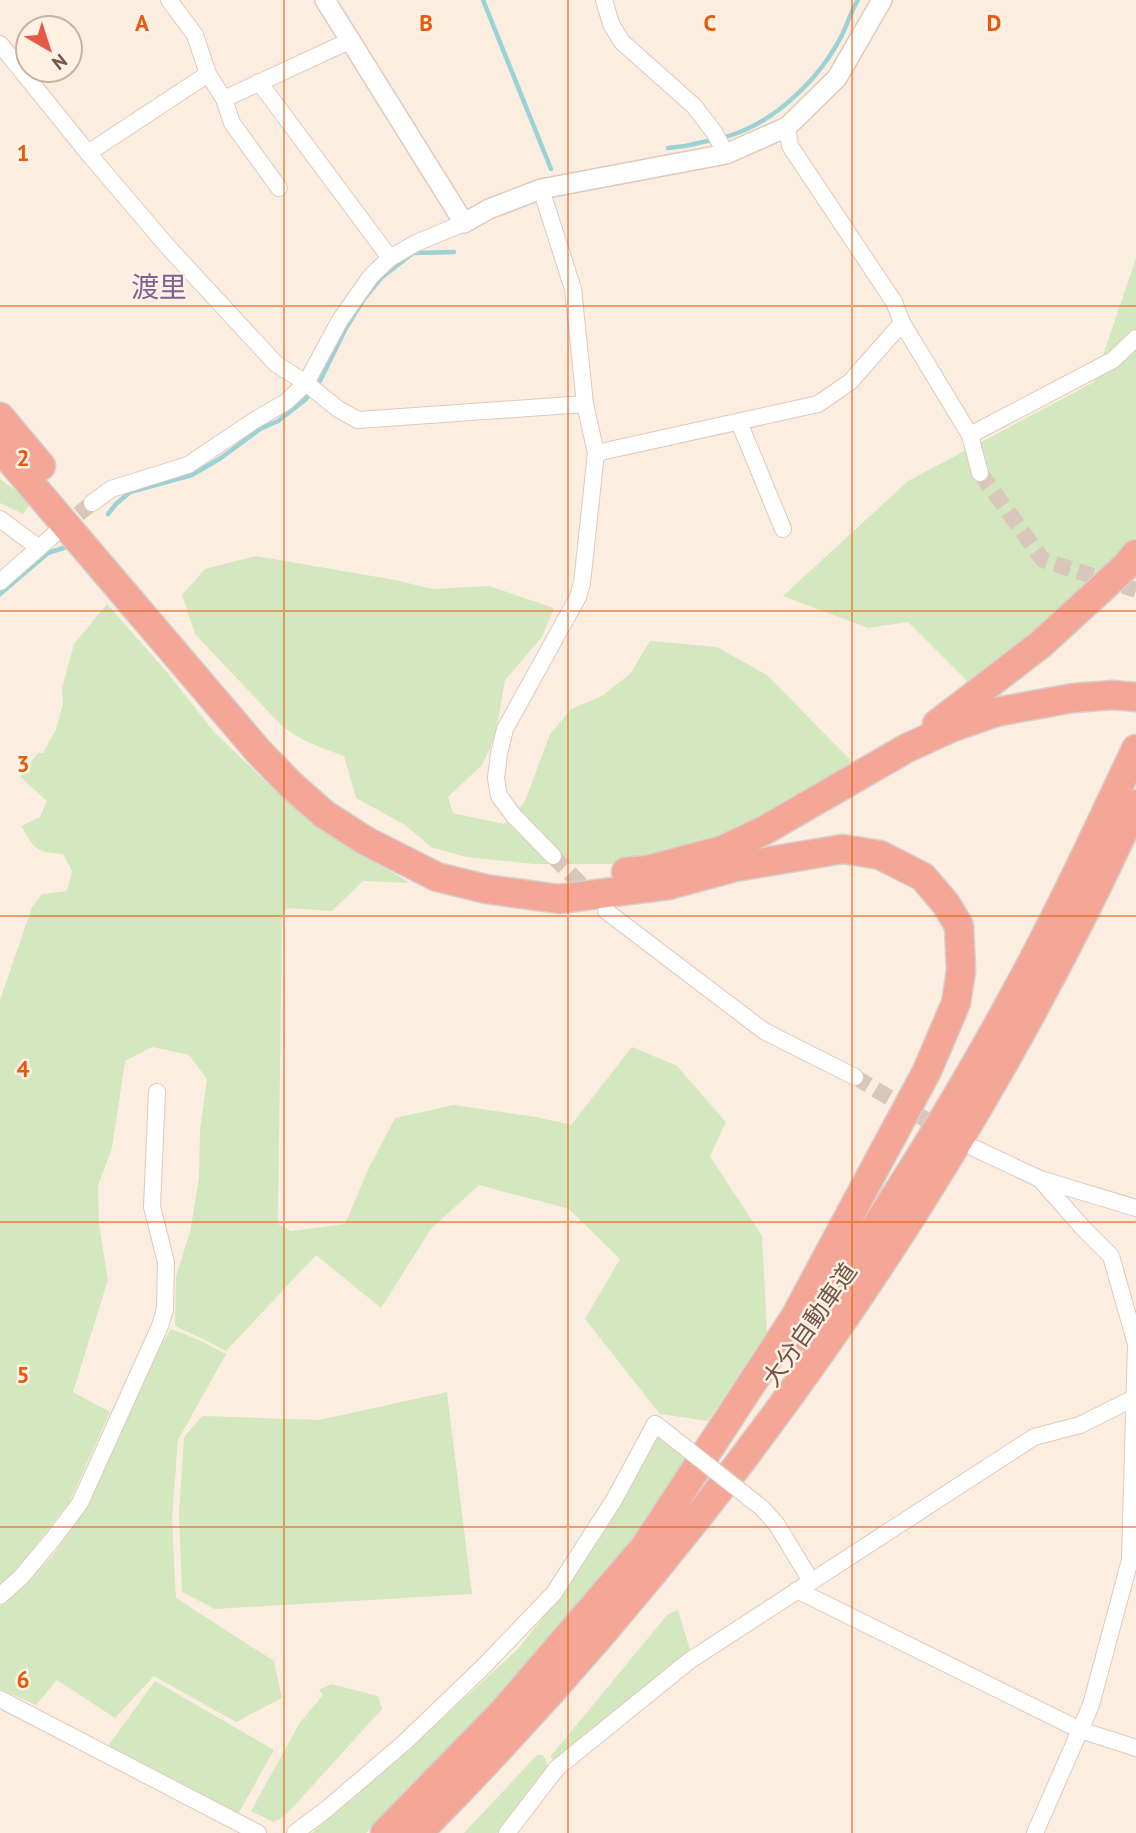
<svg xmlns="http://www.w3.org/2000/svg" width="1136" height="1833" font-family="'PT Sans','Noto Sans JP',sans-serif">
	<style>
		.green { fill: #d4e8bf }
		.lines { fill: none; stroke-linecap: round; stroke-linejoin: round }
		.stream { stroke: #9cd2d5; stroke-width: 4.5 }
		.minor-tunnel { stroke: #d8c7ba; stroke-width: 16; stroke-dasharray: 16 8; stroke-linecap: butt }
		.minor-casing { stroke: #dfc9bc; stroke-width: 18 }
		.tertiary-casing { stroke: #dfc9bc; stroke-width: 22 }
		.motorway-casing { stroke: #d7cfcc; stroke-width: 31 }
		.minor { stroke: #fff; stroke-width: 16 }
		.tertiary { stroke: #fff; stroke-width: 19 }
		.motorway { stroke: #f5a797; stroke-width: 28 }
		.minor-bridge-casing { stroke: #dfc9bc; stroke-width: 18; stroke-linecap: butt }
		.minor-bridge { stroke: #fff; stroke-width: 16 }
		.grid { fill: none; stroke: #e8590c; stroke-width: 2; stroke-opacity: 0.55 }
		.labels { text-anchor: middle; stroke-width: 5; stroke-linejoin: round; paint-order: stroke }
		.street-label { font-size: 24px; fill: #715348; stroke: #fff2e5 }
		.quarter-label { font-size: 28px; fill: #7f6395; stroke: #fff2e5 }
		.grid-label { font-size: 23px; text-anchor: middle; font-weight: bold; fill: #e8590c; stroke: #fff2e5; stroke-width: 5; stroke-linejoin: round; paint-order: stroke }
	</style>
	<rect width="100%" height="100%" fill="#fbeee0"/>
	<g class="green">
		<path d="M 1136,258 L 1136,537 L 1123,555 L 973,687 L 908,622 L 868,628 L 783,596 L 908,481 L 1094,382 Z"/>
		<path d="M 0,479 L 32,502 L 23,514 L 0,503 Z"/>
		<path d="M 256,556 L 395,580 L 432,589 L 489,586 L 554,608 L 542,637 L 505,680 L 495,738 L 482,765 L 448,797 L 453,813 L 504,824 L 525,801 L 550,734 L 571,709 L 602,696 L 630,674 L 650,641 L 717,647 L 767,675 L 857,767 L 722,845 L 645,864 L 535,864 L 466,857 L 431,847 L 405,825 L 356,798 L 344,756 C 322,748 301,741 282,726 L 195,634 L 182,595 L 205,569 Z"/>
		<path d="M 107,604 L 166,671 L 215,733 L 287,802 L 368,857 L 410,883 L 363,881 L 332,911 L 287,908 L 282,916 L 278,1224 L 291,1231 L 345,1224 L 367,1172 L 395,1118 L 454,1105 L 536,1117 L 571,1125 L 632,1047 L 677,1066 L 726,1122 L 710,1156 L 762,1236 L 767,1332 L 708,1421 L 660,1414 L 585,1319 L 620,1259 L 569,1209 L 479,1185 L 431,1229 L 381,1308 L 316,1255 L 226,1351 L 201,1338 L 175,1326 L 176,1276 L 190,1232 L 199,1178 L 200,1130 L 207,1079 L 189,1055 L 152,1047 L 125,1061 L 112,1148 L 98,1186 L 99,1224 L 108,1280 L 73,1392 L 110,1412 L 70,1501 L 19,1567 L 0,1585 L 0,1000 L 32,907 L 42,894 L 67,891 L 72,871 L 63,854 C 36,852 35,850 21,826 L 40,817 L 47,801 L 20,777 L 38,753 L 43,753 L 56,729 L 63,704 L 62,688 L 74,644 Z"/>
		<path d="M 171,1329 L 199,1340 L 226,1354 L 178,1440 L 172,1519 L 176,1598 L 274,1661 L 282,1698 L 236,1722 L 154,1676 L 115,1718 L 57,1680 L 36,1705 L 0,1689 L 0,1606 L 25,1584 L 53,1555 L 89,1505 L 151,1361 Z"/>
		<path d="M 447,1392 L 472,1594 L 215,1609 L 182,1592 L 179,1515 L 184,1437 L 202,1416 L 319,1420 Z"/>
		<path d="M 654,1433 L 687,1460 L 643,1524 L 610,1566 L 490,1709 L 366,1833 L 312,1833 L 407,1751 L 518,1649 L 564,1591 Z"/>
		<path d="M 678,1610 L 691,1653 L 557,1763 L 550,1757 L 668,1614 Z"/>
		<path d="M 155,1681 L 274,1750 L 237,1816 L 108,1746 Z"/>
		<path d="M 331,1684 L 378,1696 L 382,1709 L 284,1817 L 273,1822 L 251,1811 L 299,1724 L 323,1695 L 319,1690 Z"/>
		<path d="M 538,1754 L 544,1756 L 548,1767 L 497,1833 L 464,1833 Z"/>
	</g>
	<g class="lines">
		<g class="stream">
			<path d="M 483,0 L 551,169"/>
			<path d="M 721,138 C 772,126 819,80 842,35 C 848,23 851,11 858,0"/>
			<path d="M 668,148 L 685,146 L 712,140"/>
			<path d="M 108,514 L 116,504 L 130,492 L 192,475 L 221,458 L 260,429 L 278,421 L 305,400 L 320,381 L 346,328 L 364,299 L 381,278 L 413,253 L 454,252"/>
			<path d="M 0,594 L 48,553 L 69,546"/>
		</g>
		<g class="minor-tunnel">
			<path d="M 980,473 L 1043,560 L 1136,590"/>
			<path d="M 60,529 L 92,503"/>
			<path d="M 553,856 L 593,897"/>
			<path d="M 855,1077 L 943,1130"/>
		</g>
		<g class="minor-casing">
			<g id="minor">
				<path d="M 169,0 L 195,35 L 208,74 L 224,99 L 232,123 L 279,188"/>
				<path d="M 604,0 L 611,24 L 622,42 L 694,106 L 714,132 L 726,154"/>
				<path d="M 0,44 L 88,153 L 168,247 L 276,364 L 306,383 L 338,409 L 358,420 L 585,404"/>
				<path d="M 259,82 L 390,258"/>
				<path d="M 224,99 L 349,41"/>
				<path d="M 787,127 L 790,146 L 894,302 L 902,323 L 970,435 L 980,473"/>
				<path d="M 88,153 L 208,74"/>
				<path d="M 541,189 L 573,289 L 585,404 L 596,453 L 582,583 L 578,597 L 505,729 L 499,754 L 496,778 L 499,796 L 514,816 L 553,856"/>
				<path d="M 739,422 L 783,529"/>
				<path d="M 970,435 L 1113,360 L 1136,338"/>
				<path d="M 596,453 L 818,404 L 850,382 L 902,323"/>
				<path d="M 92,503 L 111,489 L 188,465 L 255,420 L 286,402 L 306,383 L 340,320 L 371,276 L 390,258 L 416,243 L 464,223"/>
				<path d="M 0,519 L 39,548"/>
				<path d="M 0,582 L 58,531"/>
				<path d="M 606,911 L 764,1031 L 855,1077"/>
				<path d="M 974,1148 L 1040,1179 L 1136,1208"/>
				<path d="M 762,1508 L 777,1525 L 811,1581"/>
				<path d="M 797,1590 L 1080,1730 L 1136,1748"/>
				<path d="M 0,1596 L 21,1577 L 53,1539 L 80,1503 L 160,1326 L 165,1309 L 166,1262 L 152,1207 L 157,1092"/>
				<path d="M 0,1699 L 258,1833"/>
				<path d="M 295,1833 L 328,1808 L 405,1742 L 484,1666 L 554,1593 L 614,1500 L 655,1424 L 663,1430"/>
				<path d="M 507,1833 L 557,1768 L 689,1661 L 1034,1437 L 1080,1425 L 1136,1397"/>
				<path d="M 1035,1833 L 1091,1705 L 1130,1560 L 1136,1344 L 1111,1256 L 1082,1227 L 1040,1179"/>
			</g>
		</g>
		<g class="tertiary-casing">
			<path id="tertiary" d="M 325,0 L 464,223 L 489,209 L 541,189 L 726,154 L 787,127 L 837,78 L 882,0"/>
		</g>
		<g class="motorway-casing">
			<g id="motorway">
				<path d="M 0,417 L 41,466"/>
				<path d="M 0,448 L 259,752 L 291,785 L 324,814 L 366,841 L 437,877 L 486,889 L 559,899 L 669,885 L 735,867 L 843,849 L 880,855 L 923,877 L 946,904 L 959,926 L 961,971 L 956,1003 L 927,1071 L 795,1317 L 639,1556"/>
				<path d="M 937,724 L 1041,644 L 1125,567 L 1136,554"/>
				<path d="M 626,872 L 647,870 L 723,850 L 765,830 L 907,748 L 953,727 L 996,712 L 1073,698 L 1113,695 L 1136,697"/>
				<path d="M 803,1336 C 869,1239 933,1141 990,1039 C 1044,945 1090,847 1136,749"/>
				<path d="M 385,1833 L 504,1711 L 649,1542"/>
				<path d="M 418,1833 C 713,1535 962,1185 1136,804"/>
			</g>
		</g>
		<use href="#minor" class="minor"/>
		<use href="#tertiary" class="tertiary"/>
		<use href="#motorway" class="motorway"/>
		<g class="minor-bridge-casing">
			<path id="minor-bridge" d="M 663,1430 L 762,1508"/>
		</g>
		<use href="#minor-bridge" class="minor-bridge"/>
	</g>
	<path class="grid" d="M 284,0 L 284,1833M 568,0 L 568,1833M 852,0 L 852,1833M 0,306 L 1136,306M 0,611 L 1136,611M 0,916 L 1136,916M 0,1222 L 1136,1222M 0,1527 L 1136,1527"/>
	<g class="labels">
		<g class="street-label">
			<text transform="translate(810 1325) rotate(-55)" y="8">大分自動車道</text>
		</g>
		<g class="quarter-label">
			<text x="159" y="297">渡里</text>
		</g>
	</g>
	<g class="grid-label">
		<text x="142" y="31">A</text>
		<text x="426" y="31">B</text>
		<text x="710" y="31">C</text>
		<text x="994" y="31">D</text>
		<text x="23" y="161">1</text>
		<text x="23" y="466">2</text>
		<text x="23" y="772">3</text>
		<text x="23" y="1077">4</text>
		<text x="23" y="1383">5</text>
		<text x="23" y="1688">6</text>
	</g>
	<g transform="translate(49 49) rotate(141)"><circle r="33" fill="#fff2e5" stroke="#c6b2a6" stroke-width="2"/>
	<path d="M0-5L12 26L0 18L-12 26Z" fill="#e45a46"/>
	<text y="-10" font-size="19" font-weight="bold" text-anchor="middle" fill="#715348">N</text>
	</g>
</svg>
